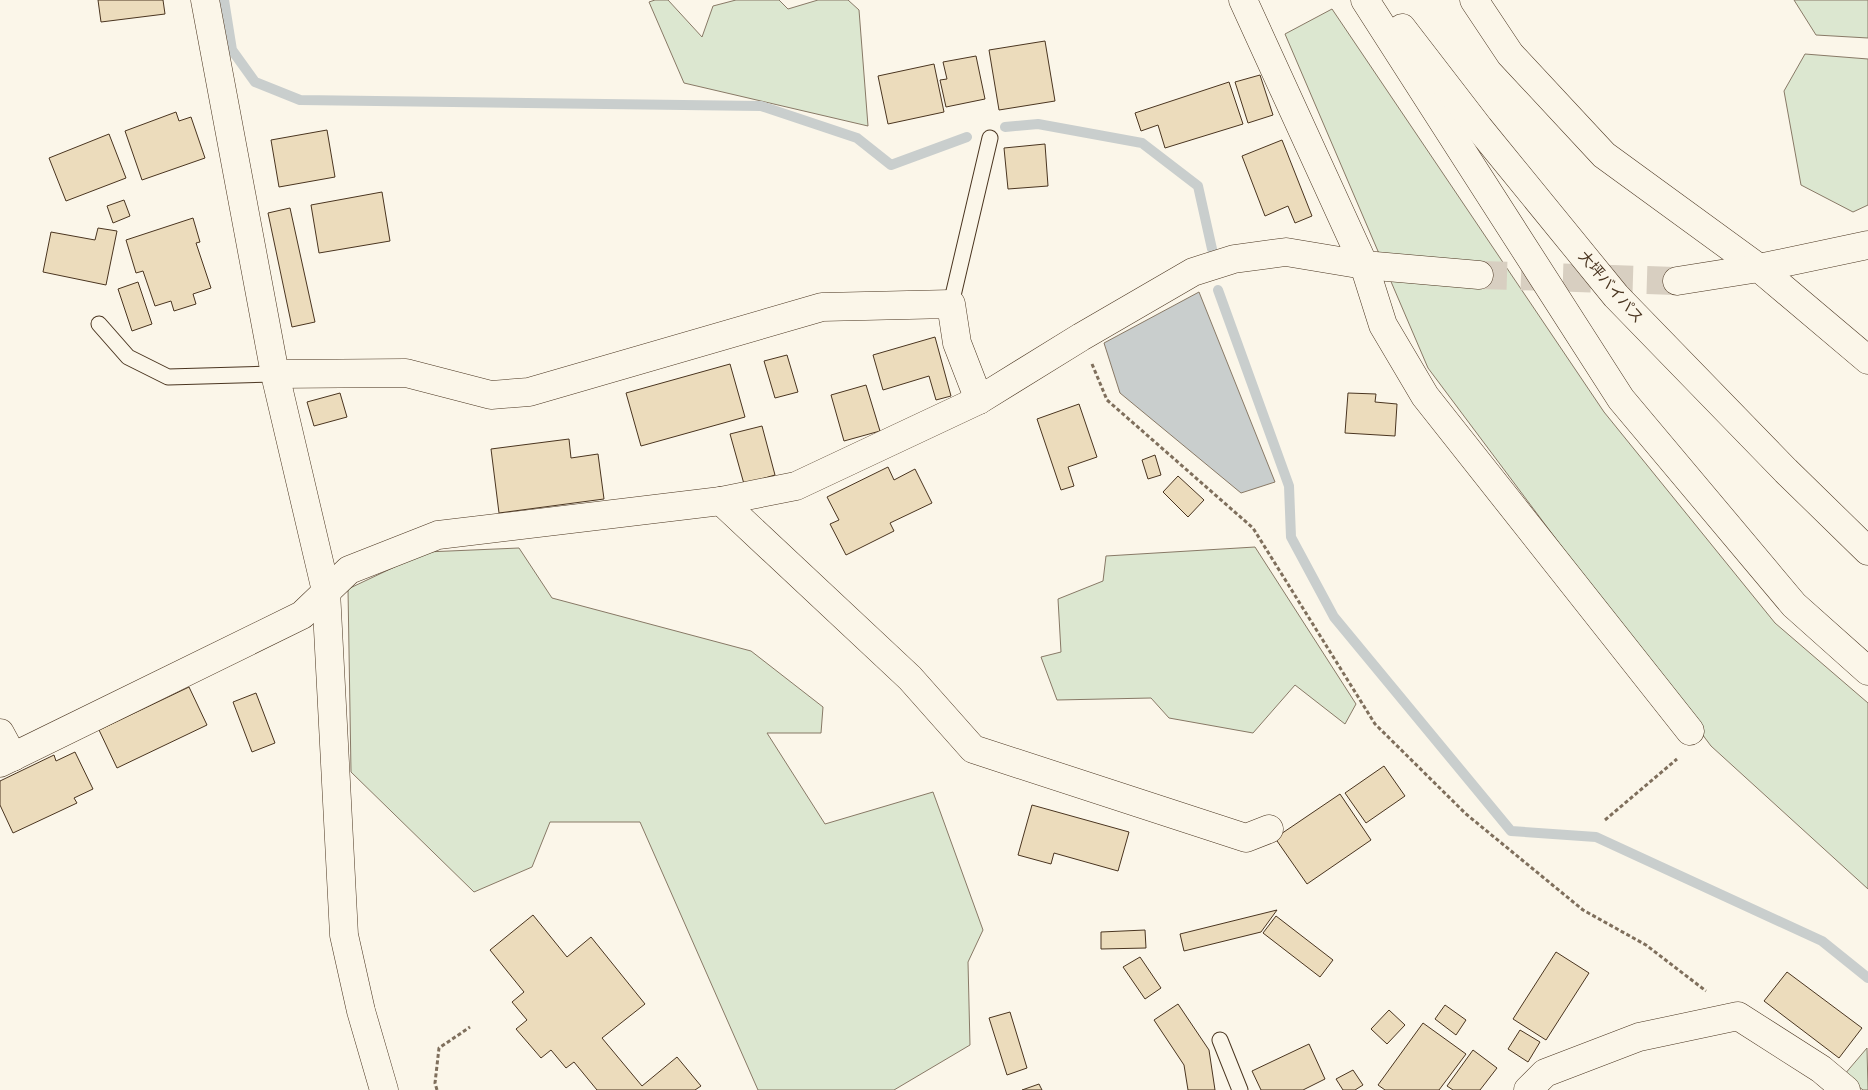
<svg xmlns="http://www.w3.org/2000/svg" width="1868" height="1090" font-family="'PT Sans Narrow','Noto Sans JP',sans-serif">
<rect width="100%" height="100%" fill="#fbf6e9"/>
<g fill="#dce7d0" stroke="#887966">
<path d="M 655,0 L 668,0 L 702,37 L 713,6 L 736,0 L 779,0 L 788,9 L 818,0 L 848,0 L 859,10 L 868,126 L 684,83 L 649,2 Z"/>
<path d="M 1794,0 L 1868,0 L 1868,38 L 1816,35 Z"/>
<path d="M 1332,9 L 1604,412 L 1775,623 L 1868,703 L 1868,889 L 1711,746 L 1428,368 L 1285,34 Z"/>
<path d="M 1805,54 L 1868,59 L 1868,205 L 1853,212 L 1801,185 L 1784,91 Z"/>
<path d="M 1255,547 L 1356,704 L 1345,724 L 1295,685 L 1253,733 L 1169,718 L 1151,698 L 1057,700 L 1041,657 L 1061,652 L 1058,599 L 1103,581 L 1106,556 Z"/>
<path d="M 519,548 L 552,598 L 751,651 L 823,707 L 821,733 L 767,733 L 825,824 L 933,792 L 983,930 L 968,962 L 970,1045 L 894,1090 L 758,1090 L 640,822 L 550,822 L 532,867 L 474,892 L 351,772 L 348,589 L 426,552 Z"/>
<path d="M 1867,1048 L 1868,1090 L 1863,1090 L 1844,1075 Z"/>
</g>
<path fill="#c9cecd" stroke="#887966" d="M 1199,292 L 1275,482 L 1241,493 L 1120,393 L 1104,343 Z"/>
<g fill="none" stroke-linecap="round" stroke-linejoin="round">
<g stroke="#c9cecd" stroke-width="10">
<path d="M 224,0 L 232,50 L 255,82 L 300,100 L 761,106 L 857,138 L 891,165 L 967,137"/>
<path d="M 1005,127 L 1038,124 L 1142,143 L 1198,186 L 1212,249"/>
<path d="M 1218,290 L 1289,486 L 1291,537 L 1334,617 L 1511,831 L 1596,837 L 1822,941 L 1868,978"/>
</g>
</g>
<g fill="#ecdcbc" stroke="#4a3520">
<path d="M 98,0 L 163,0 L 165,14 L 101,22 Z"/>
<path d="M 1045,41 L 1055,101 L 999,110 L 989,50 Z"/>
<path d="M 976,56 L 985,99 L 946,107 L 940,80 L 947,79 L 943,62 Z"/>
<path d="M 934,64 L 944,112 L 888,124 L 878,76 Z"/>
<path d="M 1260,75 L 1273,115 L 1248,123 L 1235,82 Z"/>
<path d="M 1229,82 L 1243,124 L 1165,148 L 1158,125 L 1141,131 L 1135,113 Z"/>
<path d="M 176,112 L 179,121 L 191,117 L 205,158 L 142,180 L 125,131 Z"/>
<path d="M 327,130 L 335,177 L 279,187 L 271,140 Z"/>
<path d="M 109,134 L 126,178 L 66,201 L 49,158 Z"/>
<path d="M 1282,140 L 1312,216 L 1295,223 L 1288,206 L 1265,216 L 1242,156 Z"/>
<path d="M 1045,144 L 1048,186 L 1008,189 L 1004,148 Z"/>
<path d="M 382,192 L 390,241 L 319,253 L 311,205 Z"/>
<path d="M 124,200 L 130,216 L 113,223 L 107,206 Z"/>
<path d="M 290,208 L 315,322 L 292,327 L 268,213 Z"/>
<path d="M 193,218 L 200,242 L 196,243 L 211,288 L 193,294 L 196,304 L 174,311 L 171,301 L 155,306 L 143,271 L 136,273 L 126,240 Z"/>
<path d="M 98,228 L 117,231 L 106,285 L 43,272 L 51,232 L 95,240 Z"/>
<path d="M 138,282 L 152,324 L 132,331 L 118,289 Z"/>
<path d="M 935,337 L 951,396 L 936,400 L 929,376 L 883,390 L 873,355 Z"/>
<path d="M 787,355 L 798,392 L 775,398 L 764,361 Z"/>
<path d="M 730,364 L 745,417 L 641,446 L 626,393 Z"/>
<path d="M 866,385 L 880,431 L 844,441 L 831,395 Z"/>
<path d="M 340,393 L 347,417 L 314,426 L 307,402 Z"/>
<path d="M 1348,393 L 1376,394 L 1375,402 L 1397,404 L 1395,436 L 1345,433 Z"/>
<path d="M 1079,404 L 1097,457 L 1068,467 L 1074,486 L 1061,490 L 1037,419 Z"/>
<path d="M 762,426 L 775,475 L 744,484 L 730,434 Z"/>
<path d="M 569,439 L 571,458 L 598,454 L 604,499 L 499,513 L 491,449 Z"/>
<path d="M 1155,455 L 1161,475 L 1148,479 L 1142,460 Z"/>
<path d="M 888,467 L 894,480 L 915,469 L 932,503 L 890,523 L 894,531 L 846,555 L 830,524 L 839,520 L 827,497 Z"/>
<path d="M 1178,476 L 1204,500 L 1188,517 L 1163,492 Z"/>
<path d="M 189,687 L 207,725 L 117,768 L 99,730 Z"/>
<path d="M 256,693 L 275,743 L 252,752 L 233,702 Z"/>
<path d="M 75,752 L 93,789 L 74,798 L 77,803 L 13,833 L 0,805 L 0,781 L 54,755 L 56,761 Z"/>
<path d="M 1384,766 L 1405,796 L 1366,823 L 1345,793 Z"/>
<path d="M 1340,794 L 1371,840 L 1307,884 L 1275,838 Z"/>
<path d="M 1032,805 L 1129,832 L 1118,871 L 1054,853 L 1051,864 L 1018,855 Z"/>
<path d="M 1277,910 L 1261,932 L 1184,951 L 1180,934 Z"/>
<path d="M 533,915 L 567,957 L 591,937 L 645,1004 L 602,1038 L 642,1086 L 677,1057 L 701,1086 L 695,1090 L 597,1090 L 574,1062 L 566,1068 L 551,1050 L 541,1058 L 516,1029 L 527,1020 L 512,1002 L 524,992 L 490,950 Z"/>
<path d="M 1276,916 L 1333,960 L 1320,977 L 1263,933 Z"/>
<path d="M 1145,930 L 1146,948 L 1101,949 L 1101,932 Z"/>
<path d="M 1556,952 L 1589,973 L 1546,1040 L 1513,1019 Z"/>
<path d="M 1140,957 L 1161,988 L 1145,999 L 1123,967 Z"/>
<path d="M 1787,972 L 1862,1028 L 1839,1058 L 1764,1001 Z"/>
<path d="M 1178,1004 L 1209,1050 L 1215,1090 L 1188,1090 L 1184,1065 L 1154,1020 Z"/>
<path d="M 1445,1005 L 1466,1020 L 1456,1035 L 1435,1019 Z"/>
<path d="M 1389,1010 L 1405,1025 L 1387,1044 L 1371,1029 Z"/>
<path d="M 1010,1012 L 1027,1068 L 1007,1075 L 989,1018 Z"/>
<path d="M 1423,1023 L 1466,1054 L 1439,1090 L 1385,1090 L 1378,1085 Z"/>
<path d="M 1520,1030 L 1540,1042 L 1528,1062 L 1508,1049 Z"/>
<path d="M 1309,1044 L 1325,1079 L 1303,1090 L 1261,1090 L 1252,1071 Z"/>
<path d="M 1473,1050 L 1497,1068 L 1480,1090 L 1453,1090 L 1447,1086 Z"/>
<path d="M 1353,1070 L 1363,1085 L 1355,1090 L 1343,1090 L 1336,1079 Z"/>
<path d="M 1039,1084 L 1042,1090 L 1022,1090 Z"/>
</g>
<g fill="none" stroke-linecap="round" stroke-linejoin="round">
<path stroke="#d8cfc1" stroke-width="28" stroke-dasharray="28 14" stroke-linecap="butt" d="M 1479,275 L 1677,281"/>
<g stroke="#4a3520" stroke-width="17">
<g id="lane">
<path d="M 951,304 L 990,138"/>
<path d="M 99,324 L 128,357 L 168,377 L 275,374"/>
<path d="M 1220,1040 L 1240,1090"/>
</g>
</g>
<g stroke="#4a3520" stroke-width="29">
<g id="street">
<path d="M 205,0 L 275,374 L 326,591 L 344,935 L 361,1011 L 384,1090"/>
<path d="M 1243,0 L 1364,265 L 1383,325 L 1425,396 L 1690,731"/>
<path d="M 1474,0 L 1510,54 L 1604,155 L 1759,268 L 1868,360"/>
<path d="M 1677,281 L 1759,268 L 1868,245"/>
<path d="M 275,374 L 406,373 L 491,395 L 529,392 L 822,307 L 951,304 L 957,343 L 979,400"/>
<path d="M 721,501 L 910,678 L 973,749 L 1246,838 L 1269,829"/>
<path d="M 0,733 L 13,757"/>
<path d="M 0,763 L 302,615 L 349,570 L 438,535 L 721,501 L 796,486 L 979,400 L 1081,337 L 1193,272 L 1234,259 L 1286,252 L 1364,265 L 1479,275"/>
<path d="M 1528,1090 L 1545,1073 L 1639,1037 L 1738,1016 L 1821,1069 L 1846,1090"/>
</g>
</g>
<g stroke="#4a3520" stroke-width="29">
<g id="highway">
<path d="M 1365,0 L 1621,399 L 1794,605 L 1868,671"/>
<path d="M 1402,28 L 1479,128 L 1616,296 L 1786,471 L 1868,551"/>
</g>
</g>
<g stroke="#7f6f5c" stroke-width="3" stroke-dasharray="4 2.5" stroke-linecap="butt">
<path d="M 1092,364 L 1107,400 L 1253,528 L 1375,724 L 1466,814 L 1583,910 L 1646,945 L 1706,991"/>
<path d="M 1605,820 L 1677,759"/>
<path d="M 437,1090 L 435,1083 L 439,1048 L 470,1027"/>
</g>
<use href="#lane" stroke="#fbf6e9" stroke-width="15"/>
<use href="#street" stroke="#fbf6e9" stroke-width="28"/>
<use href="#highway" stroke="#fbf6e9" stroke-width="28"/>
</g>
<g text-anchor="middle" stroke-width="4" stroke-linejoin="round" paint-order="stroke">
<g font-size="15" fill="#4a3520" stroke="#fbf6e9">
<text transform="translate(1611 287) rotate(49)" y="5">大坪バイパス</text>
</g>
</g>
</svg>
